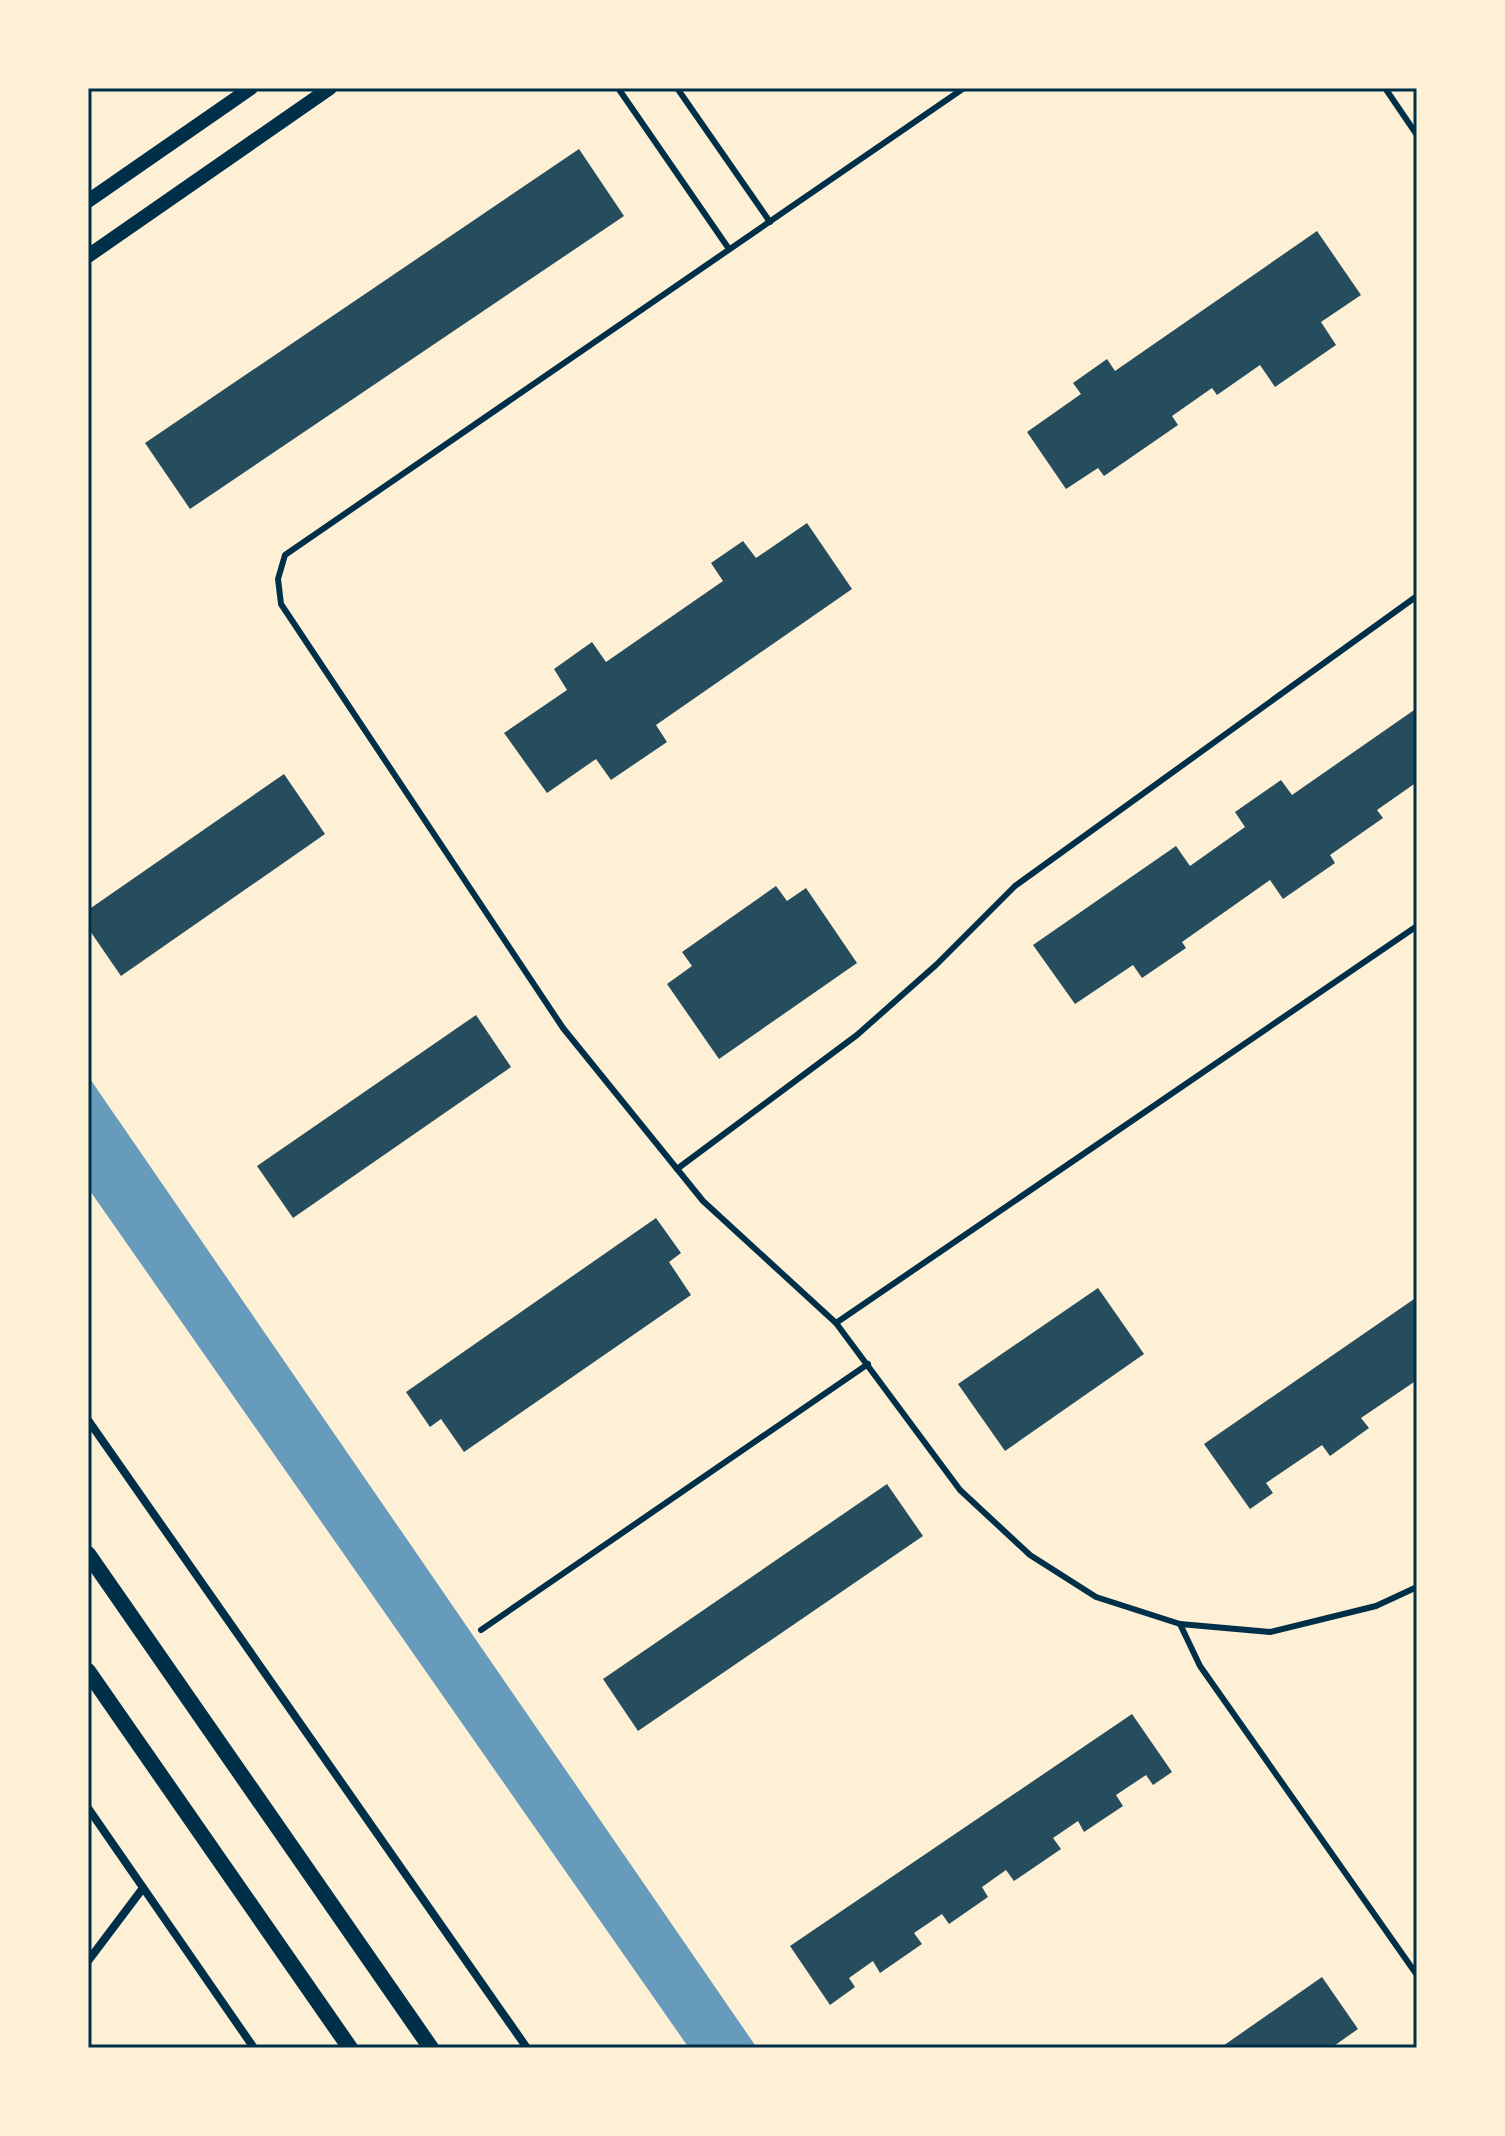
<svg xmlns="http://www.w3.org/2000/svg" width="1505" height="2136" font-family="Overpass,sans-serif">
<rect width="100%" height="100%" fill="#fdf0d5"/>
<path fill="#669bbc" d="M 88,1076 L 757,2048 L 689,2048 L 88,1188 Z"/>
<g fill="#264d5e">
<path d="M 579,149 L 624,216 L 190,509 L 145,443 Z"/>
<path d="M 1317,231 L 1361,295 L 1321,322 L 1336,345 L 1275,387 L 1260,365 L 1217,395 L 1212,388 L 1172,416 L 1178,425 L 1104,476 L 1098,468 L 1066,489 L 1027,432 L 1081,394 L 1073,383 L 1107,359 L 1115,371 Z"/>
<path d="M 807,523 L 852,589 L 656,725 L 667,742 L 611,780 L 596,759 L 547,793 L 504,733 L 567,690 L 554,669 L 592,642 L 606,662 L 723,581 L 711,563 L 743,541 L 756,558 Z"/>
<path d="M 1417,708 L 1417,782 L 1377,810 L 1383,818 L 1330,855 L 1335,863 L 1283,899 L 1270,880 L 1182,942 L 1186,948 L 1142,978 L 1133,965 L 1075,1004 L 1033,945 L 1176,846 L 1190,866 L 1245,827 L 1235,812 L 1281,780 L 1292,795 Z"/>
<path d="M 284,774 L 325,834 L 121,976 L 88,928 L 88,910 Z"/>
<path d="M 776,886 L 787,901 L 806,888 L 857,963 L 719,1059 L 667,984 L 692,966 L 682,952 Z"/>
<path d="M 476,1015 L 511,1067 L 293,1218 L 257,1166 Z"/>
<path d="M 656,1218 L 681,1253 L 669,1262 L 691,1295 L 464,1452 L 441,1419 L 430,1427 L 406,1392 Z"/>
<path d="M 1098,1288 L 1144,1354 L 1005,1451 L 958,1384 Z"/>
<path d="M 1417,1297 L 1417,1380 L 1361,1418 L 1369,1428 L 1330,1456 L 1322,1445 L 1266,1483 L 1273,1493 L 1250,1509 L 1204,1444 Z"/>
<path d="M 887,1484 L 923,1536 L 638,1731 L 603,1679 Z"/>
<path d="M 1132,1714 L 1172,1772 L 1153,1785 L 1146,1775 L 1116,1795 L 1123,1806 L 1084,1832 L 1078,1821 L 1053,1838 L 1061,1849 L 1014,1881 L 1006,1870 L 982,1887 L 988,1897 L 949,1924 L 942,1914 L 914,1933 L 922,1944 L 880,1973 L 873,1961 L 849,1978 L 855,1987 L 830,2005 L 790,1946 Z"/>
<path d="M 1322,1977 L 1358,2029 L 1331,2048 L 1220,2048 Z"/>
</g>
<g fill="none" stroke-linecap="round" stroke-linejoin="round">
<g stroke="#003049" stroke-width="6">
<path d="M 618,88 L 729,249"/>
<path d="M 677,88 L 770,222"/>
<path d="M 964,88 L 285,555 L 278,579 L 281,604 L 563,1028 L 703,1201 L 836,1323 L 1417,926"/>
<path d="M 1385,88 L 1417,135"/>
<path d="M 677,1169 L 857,1035 L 936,965 L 1015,886 L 1417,596"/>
<path d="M 836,1323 L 960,1490 L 1030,1555 L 1096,1597 L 1180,1624 L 1270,1632 L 1376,1606 L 1417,1587"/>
<path d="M 1180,1624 L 1200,1666 L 1417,1975"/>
<path d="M 481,1630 L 868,1364"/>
</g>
<g stroke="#003049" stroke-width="8">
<path d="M 88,1420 L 527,2048"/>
<path d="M 88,1808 L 254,2048"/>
<path d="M 88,1961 L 143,1888"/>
</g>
<g stroke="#003049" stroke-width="14">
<path d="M 88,201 L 251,88"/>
<path d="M 88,256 L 330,88"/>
</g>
<g stroke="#003049" stroke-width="16">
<path d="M 88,1554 L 431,2048"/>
<path d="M 88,1671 L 350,2048"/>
</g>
</g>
<rect width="1505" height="2136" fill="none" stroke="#fdf0d5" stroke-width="180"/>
<rect x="90" y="90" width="1325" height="1956" fill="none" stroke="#003049" stroke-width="3"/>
</svg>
